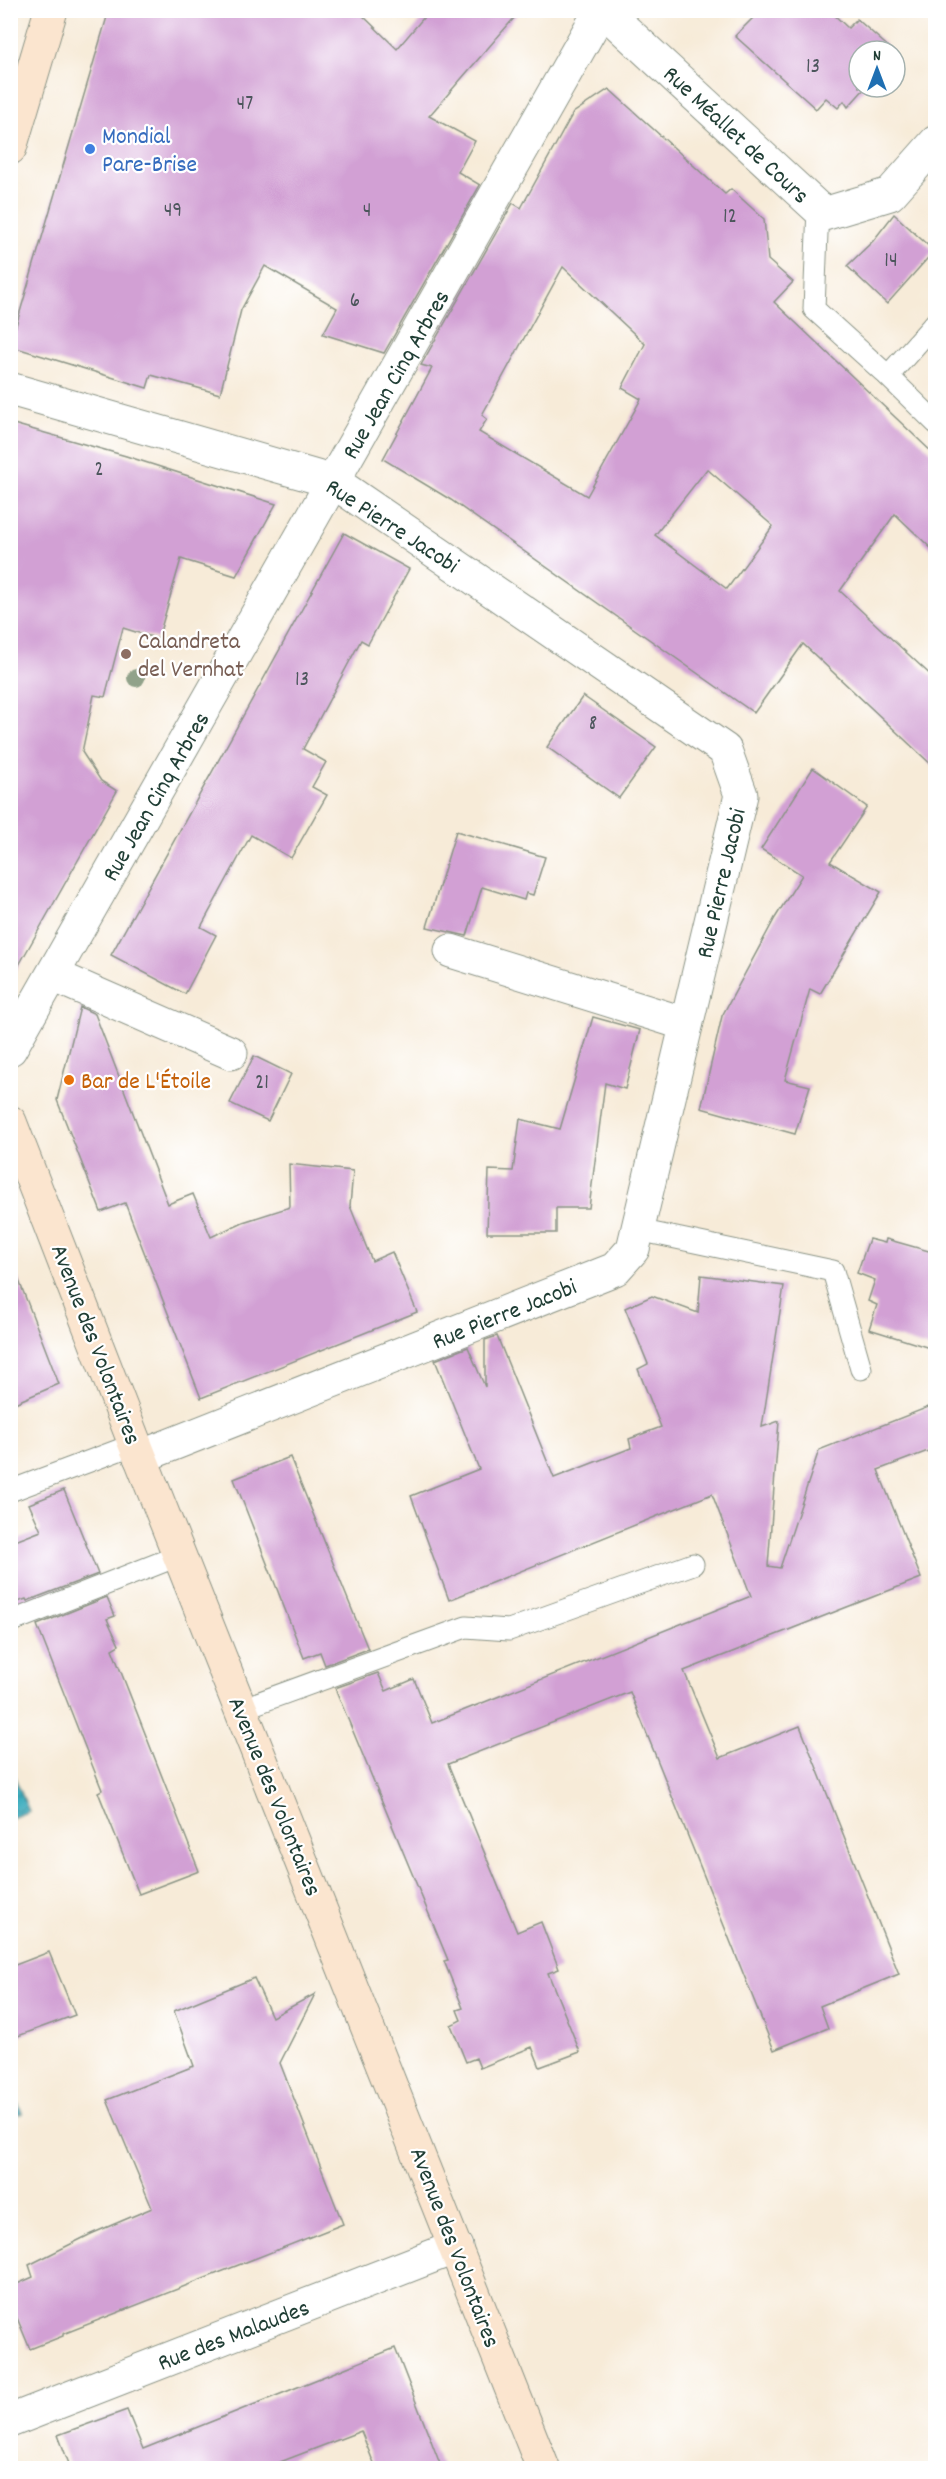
<svg xmlns="http://www.w3.org/2000/svg" width="946" height="2479" font-family="Dekko,sans-serif">
<defs>
<pattern id="water-waves" width="16" height="10" patternUnits="userSpaceOnUse" patternTransform="scale(1.5)"><rect width="16" height="10" fill="#41aebf"/><path d="M0 5q4-4 8 0t8 0" fill="none" stroke="#368f9c"/></pattern>
</defs>
<rect width="100%" height="100%" fill="#fff"/>
<filter id="ink" filterUnits="userSpaceOnUse"><feTurbulence type="fractalNoise" baseFrequency=".0167" numOctaves="2"/><feDisplacementMap in="SourceGraphic" scale="12" xChannelSelector="R" yChannelSelector="G"/><feConvolveMatrix kernelMatrix="1 2 1 2 8 2 1 2 1" color-interpolation-filters="sRGB"/></filter>
<filter id="wash" filterUnits="userSpaceOnUse"><feTurbulence type="fractalNoise" baseFrequency=".008" numOctaves="4" result="noise"/><feDisplacementMap in="SourceGraphic" scale="24" xChannelSelector="R" yChannelSelector="G"/><feGaussianBlur stdDeviation="1.35" result="paint"/><feColorMatrix in="noise" values="0 0 0 0 0 0 0 0 0 0 0 0 0 0 0 0 0 1.4 0 .05"/><feComposite in="paint" operator="in"/></filter>
<g filter="url(#wash)">
<rect width="100%" height="100%" fill="#f7ebd8"/>
<g fill="url(#water-waves)" stroke="#30767a" stroke-width="1.5">
<path d="M 14,1776 L 29,1811 L 11,1818 L 11,1777 Z"/>
<path d="M 10,2085 L 22,2113 L 11,2117 L 10,2117 Z"/>
</g>
<g id="blocks">
<g fill="#d2a0d4" fill-rule="evenodd">
<path d="M 109,10 L 357,10 L 397,49 L 430,10 L 521,10 L 429,116 L 475,141 L 458,172 L 480,185 L 384,353 L 323,334 L 337,308 L 265,266 L 241,310 L 220,394 L 151,375 L 147,388 L 10,346 Z"/>
<path d="M 761,10 L 829,10 L 848,28 L 857,19 L 893,51 L 859,51 L 859,87 L 866,87 L 848,107 L 844,101 L 838,108 L 826,98 L 816,109 L 735,36 Z"/>
<path d="M 609,89 L 725,194 L 731,189 L 764,219 L 768,260 L 793,282 L 774,302 L 936,456 L 936,553 L 895,514 L 840,591 L 936,680 L 936,769 L 803,644 L 754,713 L 451,500 L 383,459 L 432,368 L 421,365 L 513,203 L 521,208 L 573,113 ZM 563,267 L 645,344 L 622,388 L 641,399 L 587,496 L 479,432 L 487,419 L 482,415 ZM 707,469 L 773,526 L 727,589 L 655,535 Z"/>
<path d="M 894,214 L 934,251 L 887,304 L 847,266 L 873,241 Z"/>
<path d="M 10,423 L 126,456 L 276,504 L 236,576 L 181,559 L 158,639 L 123,628 L 105,697 L 94,695 L 82,752 L 101,781 L 117,791 L 10,981 Z"/>
<path d="M 344,533 L 409,569 L 368,644 L 361,640 L 303,749 L 326,762 L 312,787 L 327,795 L 291,858 L 251,835 L 201,927 L 216,935 L 185,994 L 111,955 Z"/>
<path d="M 583,696 L 656,747 L 619,798 L 547,747 Z"/>
<path d="M 813,768 L 867,807 L 830,862 L 881,892 L 820,994 L 810,989 L 785,1080 L 810,1086 L 795,1134 L 701,1108 L 722,1016 L 775,918 L 802,875 L 761,849 Z"/>
<path d="M 456,831 L 545,857 L 533,895 L 526,893 L 524,900 L 482,887 L 467,936 L 427,927 Z"/>
<path d="M 80,1007 L 95,1014 L 168,1204 L 193,1194 L 211,1237 L 243,1222 L 290,1207 L 289,1164 L 353,1171 L 350,1206 L 372,1261 L 392,1252 L 417,1312 L 201,1398 L 125,1203 L 101,1212 L 57,1100 Z"/>
<path d="M 593,1017 L 640,1030 L 625,1089 L 605,1083 L 589,1208 L 556,1208 L 556,1233 L 487,1233 L 489,1170 L 513,1171 L 520,1119 L 560,1129 Z"/>
<path d="M 254,1056 L 291,1074 L 268,1121 L 230,1103 Z"/>
<path d="M 869,1239 L 885,1243 L 886,1239 L 936,1253 L 936,1350 L 869,1329 L 877,1305 L 868,1301 L 875,1280 L 857,1273 Z"/>
<path d="M 10,1265 L 13,1265 L 59,1384 L 10,1405 Z"/>
<path d="M 701,1275 L 784,1286 L 762,1427 L 779,1421 L 768,1566 L 780,1568 L 819,1450 L 936,1404 L 936,1448 L 878,1470 L 921,1578 L 684,1671 L 720,1758 L 800,1726 L 899,1974 L 820,2006 L 828,2028 L 774,2050 L 630,1692 L 448,1764 L 517,1932 L 541,1922 L 559,1969 L 548,1973 L 580,2052 L 540,2067 L 532,2047 L 480,2068 L 476,2058 L 466,2062 L 451,2025 L 461,2020 L 457,2010 L 463,2008 L 444,1961 L 448,1960 L 335,1688 L 378,1673 L 386,1691 L 414,1679 L 432,1723 L 751,1596 L 712,1494 L 449,1600 L 411,1496 L 479,1469 L 435,1360 L 468,1347 L 485,1387 L 485,1340 L 497,1336 L 554,1478 L 631,1448 L 629,1439 L 661,1427 L 638,1369 L 648,1364 L 625,1308 L 652,1296 L 698,1313 Z"/>
<path d="M 290,1457 L 368,1649 L 325,1665 L 320,1652 L 304,1658 L 234,1479 Z"/>
<path d="M 64,1490 L 98,1574 L 27,1601 L 26,1599 L 10,1605 L 10,1543 L 41,1531 L 29,1504 Z"/>
<path d="M 107,1597 L 115,1616 L 107,1619 L 119,1645 L 112,1649 L 199,1871 L 139,1894 L 98,1792 L 102,1790 L 37,1625 Z"/>
<path d="M 49,1952 L 75,2015 L 10,2039 L 10,1967 Z"/>
<path d="M 254,1978 L 272,2017 L 315,1994 L 280,2063 L 343,2224 L 63,2334 L 63,2336 L 30,2349 L 10,2301 L 10,2287 L 33,2277 L 29,2265 L 91,2234 L 152,2208 L 107,2100 L 194,2066 L 174,2011 Z"/>
<path d="M 395,2348 L 442,2469 L 376,2469 L 361,2431 L 262,2469 L 71,2469 L 58,2435 L 127,2410 L 143,2449 Z"/>
</g>
</g>
</g>
<g filter="url(#ink)">
<use href="#blocks" fill-opacity="0" stroke="#8b9486" stroke-width="1.5"/>
<g fill="none" stroke-linecap="round" stroke-linejoin="round">
<g stroke="#8b9486" stroke-width="23">
<g id="lane">
<path d="M 818,208 L 814,309 L 888,376 L 936,423"/>
<path d="M 888,376 L 936,322"/>
<path d="M 638,1230 L 833,1271 L 861,1369"/>
<path d="M 10,1491 L 135,1444"/>
<path d="M 10,1622 L 180,1555"/>
<path d="M 241,1709 L 466,1627 L 509,1630 L 693,1564"/>
</g>
</g>
<g stroke="#8b9486" stroke-width="35">
<g id="street">
<path d="M 603,10 L 824,214 L 890,194 L 936,142"/>
<path d="M 10,389 L 334,482 L 725,750 L 741,795 L 633,1249 L 615,1269 L 140,1457"/>
<path d="M 451,951 L 686,1024"/>
<path d="M 53,975 L 231,1053"/>
<path d="M 10,1049 L 601,10"/>
<path d="M 10,2421 L 456,2247"/>
</g>
</g>
<g stroke="#8b9486" stroke-width="35">
<g id="secondary">
<path d="M 10,148 L 51,10"/>
<path d="M 10,1122 L 135,1444 L 543,2468"/>
</g>
</g>
<use href="#lane" stroke="#fff" stroke-width="21"/>
<use href="#street" stroke="#fff" stroke-width="33"/>
<use href="#secondary" stroke="#fbe5cf" stroke-width="33"/>
</g>
<circle fill="#91a28a" cx="136" cy="678" r="9"/>
</g>
<circle fill="#3f7fe0" stroke="#fff" stroke-width="2" cx="90" cy="149" r="6"/>
<circle fill="#8d6e63" stroke="#fff" stroke-width="2" cx="126" cy="654" r="6"/>
<circle fill="#e8710a" stroke="#fff" stroke-width="2" cx="69" cy="1080" r="6"/>
<g text-anchor="middle" stroke-width="4.5" stroke-linejoin="round" paint-order="stroke">
<g font-size="21" fill="#4c565c">
<text x="813" y="72">13</text>
<text x="245" y="109">47</text>
<text x="173" y="216">49</text>
<text x="367" y="216">4</text>
<text x="730" y="222">12</text>
<text x="891" y="266">14</text>
<text x="355" y="306">6</text>
<text x="99" y="475">2</text>
<text x="302" y="685">13</text>
<text x="593" y="729">8</text>
<text x="262" y="1088">21</text>
</g>
<g font-size="24" fill="#1f3d34" stroke="#fff">
<text transform="translate(737 134) rotate(43)" y="8">Rue Méallet de Cours</text>
<text transform="translate(395 374) rotate(-60)" y="8">Rue Jean Cinq Arbres</text>
<text transform="translate(393 525) rotate(33)" y="8">Rue Pierre Jacobi</text>
<text transform="translate(155 796) rotate(-60)" y="8">Rue Jean Cinq Arbres</text>
<text transform="translate(720 883) rotate(-77)" y="8">Rue Pierre Jacobi</text>
<text transform="translate(504 1313) rotate(-22)" y="8">Rue Pierre Jacobi</text>
<text transform="translate(97 1344) rotate(69)" y="8">Avenue des Volontaires</text>
<text transform="translate(276 1796) rotate(68)" y="8">Avenue des Volontaires</text>
<text transform="translate(456 2247) rotate(69)" y="8">Avenue des Volontaires</text>
<text transform="translate(233 2334) rotate(-21)" y="8">Rue des Malaudes</text>
</g>
<g font-size="24" fill="#366cbe" stroke="#fff" text-anchor="start">
<text x="102" y="143">Mondial<tspan x="102" dy="28">Pare-Brise</tspan></text>
</g>
<g font-size="24" fill="#785e54" stroke="#fff" text-anchor="start">
<text x="138" y="648">Calandreta<tspan x="138" dy="28">del Vernhat</tspan></text>
</g>
<g font-size="24" fill="#c56008" stroke="#fff" text-anchor="start">
<text x="81" y="1088">Bar de L'Étoile</text>
</g>
</g>
<rect width="946" height="2479" fill="none" stroke="#fff" stroke-width="36"/>
<g transform="translate(877 69)"><circle r="28" fill="#ffffff" stroke="#a5b1ae" stroke-width="1.5"/>
<path d="M0-4.5L10 22L0 15L-10 22Z" fill="#1f6fb2"/>
<text y="-9" font-size="16" font-weight="bold" text-anchor="middle" fill="#1f3d34">N</text>
</g>
</svg>
